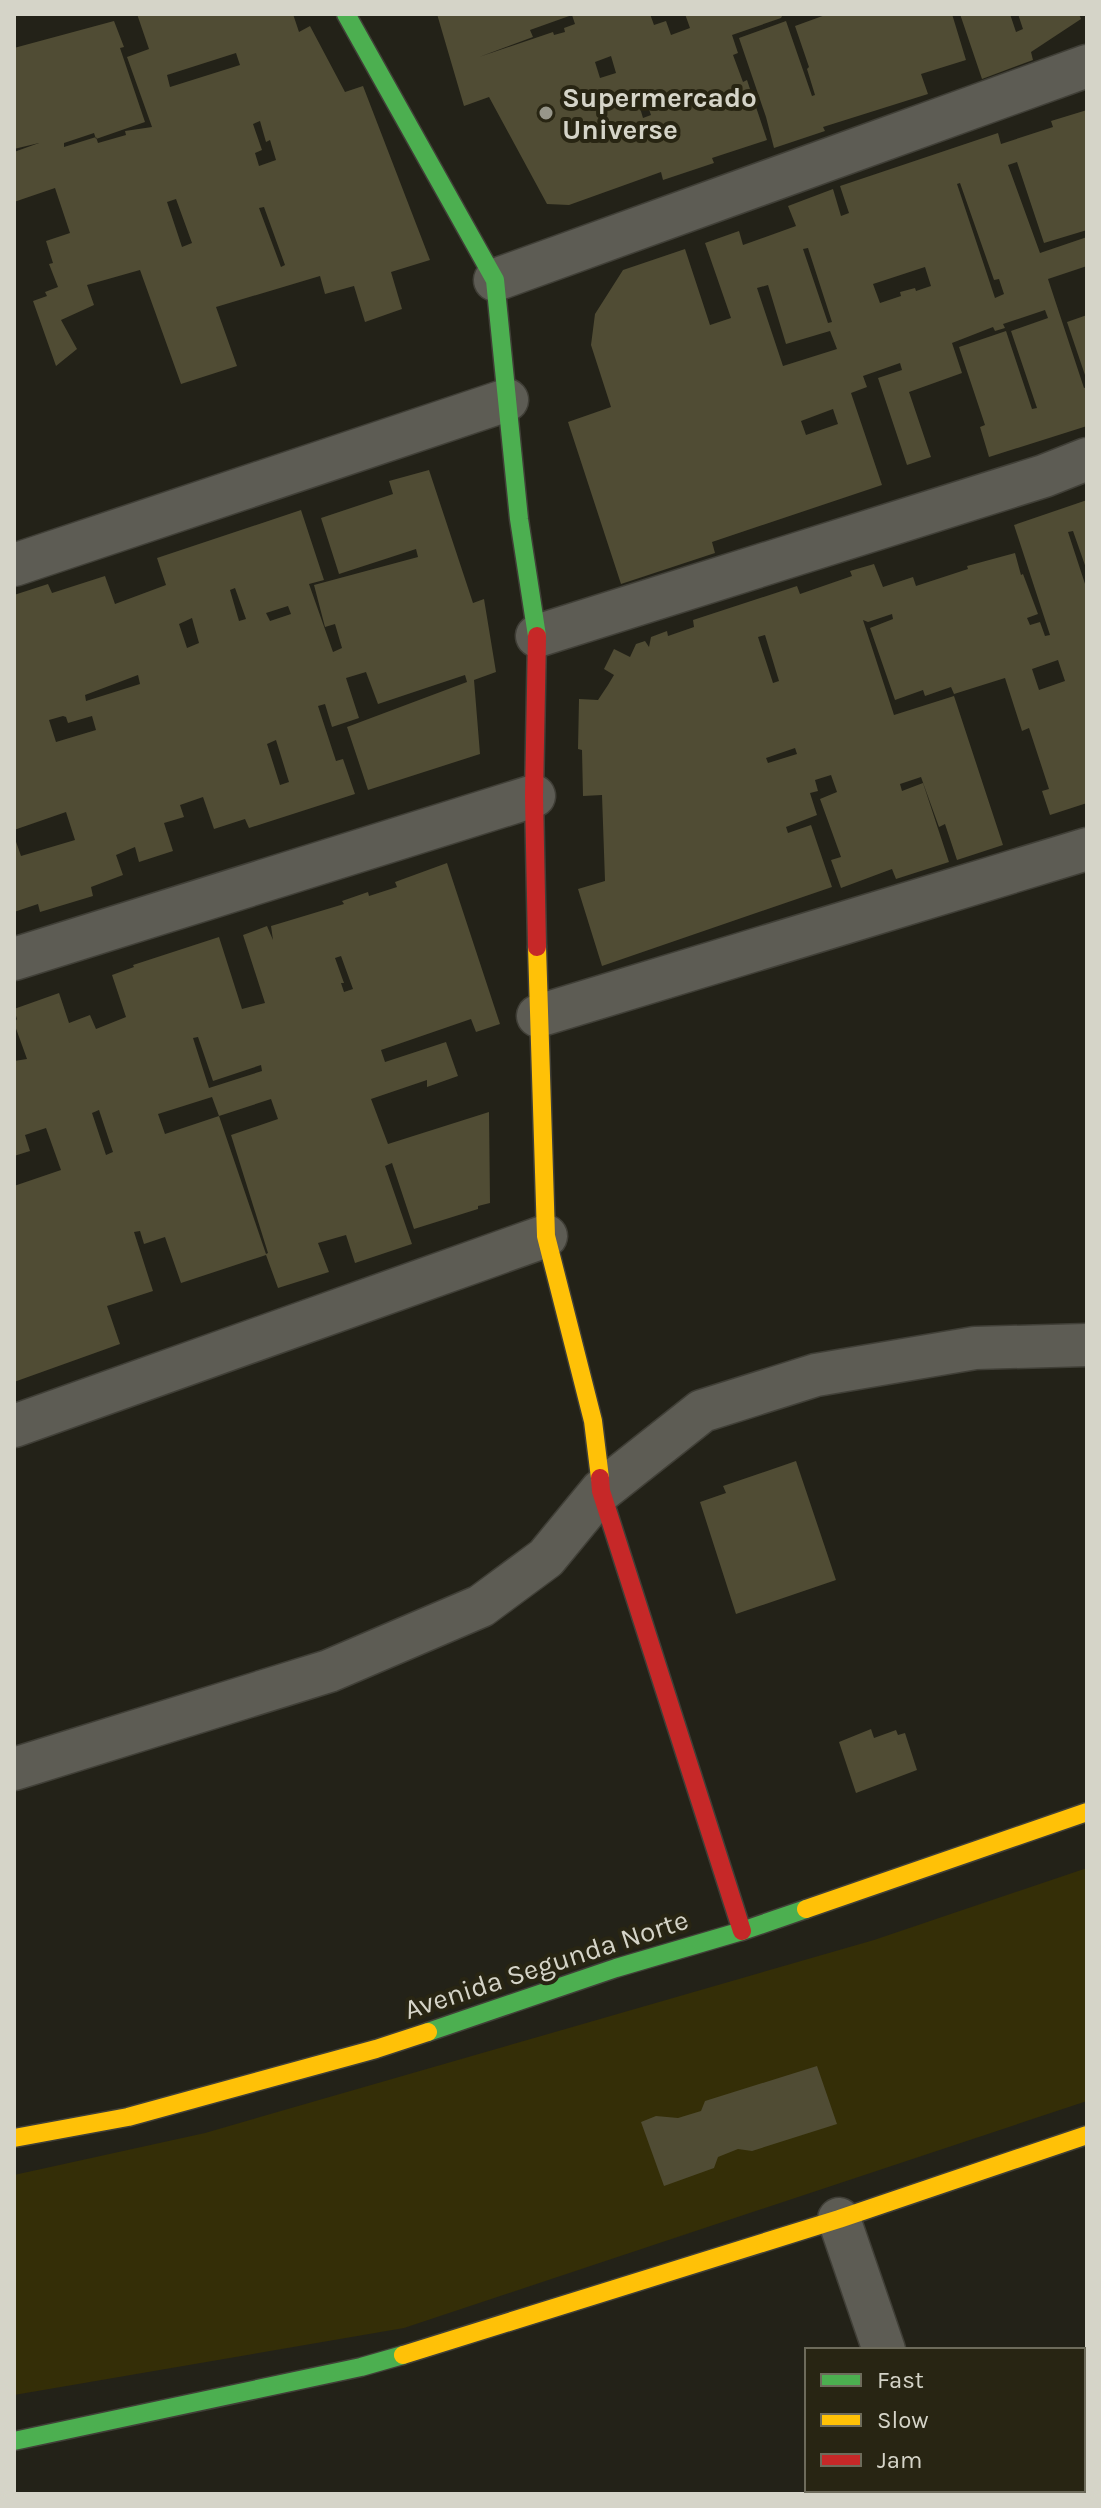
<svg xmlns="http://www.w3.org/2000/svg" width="1101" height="2508" font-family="Karla,sans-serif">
<rect width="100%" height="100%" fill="#232218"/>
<path fill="#342e07" d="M 1087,1868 L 1087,2101 L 404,2328 L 14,2395 L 14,2175 L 205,2133 L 874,1940 Z"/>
<g fill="#504c34" fill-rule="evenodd">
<path d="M 137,14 L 293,14 L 299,32 L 310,26 L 345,92 L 363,86 L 430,260 L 391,272 L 402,309 L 365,322 L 354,286 L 325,294 L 320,276 L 216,307 L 237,366 L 181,384 L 140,270 L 87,285 L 94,305 L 61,320 L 77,349 L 56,366 L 33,301 L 47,296 L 45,292 L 58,287 L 49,264 L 53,263 L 46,241 L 70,233 L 55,188 L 14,202 L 14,152 L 39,143 L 14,149 L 14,48 L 114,21 L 124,47 L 120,48 L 145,122 L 96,139 L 94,133 L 64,143 L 64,147 L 96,137 L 98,143 L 126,135 L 125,131 L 152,127 L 127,57 L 149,49 ZM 236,53 L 240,65 L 170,87 L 167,75 ZM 260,121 L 266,142 L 270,140 L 276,160 L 259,166 L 255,153 L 262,150 L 253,124 ZM 176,199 L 192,243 L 182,247 L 167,202 ZM 264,207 L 285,265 L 281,267 L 259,208 Z"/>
<path d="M 437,14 L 650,14 L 654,25 L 666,21 L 671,35 L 690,28 L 685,14 L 783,14 L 781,18 L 732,35 L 738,53 L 733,55 L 743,82 L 747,80 L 767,140 L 712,158 L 714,163 L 663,180 L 661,172 L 569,205 L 547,204 L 489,97 L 464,106 ZM 572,15 L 575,24 L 564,28 L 565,32 L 554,35 L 553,32 L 479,57 L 533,37 L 530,30 ZM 611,56 L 616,73 L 600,78 L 595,62 ZM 642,89 L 651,115 L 643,118 L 635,91 Z"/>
<path d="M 828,14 L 952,14 L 966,60 L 921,74 L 928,94 L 823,127 L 825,131 L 774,148 L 766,117 L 739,38 L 786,21 L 812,96 L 815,95 L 807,69 L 809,67 L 795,26 Z"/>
<path d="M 960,14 L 1010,14 L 1016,32 L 1023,29 L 1018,14 L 1079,14 L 1081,19 L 1031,52 L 1033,60 L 982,79 Z"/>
<path d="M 1087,110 L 1087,230 L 1044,243 L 1017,162 L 1008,165 L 1040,253 L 1087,237 L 1087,266 L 1048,279 L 1084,388 L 1087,387 L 1087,426 L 989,457 L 980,427 L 985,425 L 959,347 L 1006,331 L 1032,409 L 1037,408 L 1011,331 L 1048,318 L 1045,310 L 1003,324 L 1005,328 L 995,331 L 993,327 L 952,343 L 962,373 L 909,392 L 931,457 L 907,465 L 878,378 L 902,370 L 900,363 L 863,376 L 867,387 L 851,393 L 882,485 L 712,542 L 715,553 L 621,584 L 568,422 L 611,407 L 591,345 L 595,314 L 623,270 L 685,249 L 710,325 L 731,318 L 705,243 L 739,231 L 743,245 L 796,226 L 788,206 L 833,189 L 841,216 L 849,213 L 840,186 L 998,133 L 1001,144 L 1053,127 L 1051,121 ZM 960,183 L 994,280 L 999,279 L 1004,294 L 995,298 L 957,184 ZM 808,248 L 832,322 L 828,323 L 803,249 ZM 925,267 L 931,286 L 916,291 L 915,288 L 900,292 L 901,296 L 880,303 L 873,284 ZM 768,285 L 786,344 L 830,331 L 837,349 L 783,366 L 757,288 ZM 833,409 L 838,424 L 806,435 L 801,421 Z"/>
<path d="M 1087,315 L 1087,378 L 1086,378 L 1067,322 Z"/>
<path d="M 429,470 L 473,603 L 484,599 L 496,672 L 474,680 L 480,754 L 368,790 L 347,727 L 467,682 L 465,675 L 378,704 L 366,672 L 346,678 L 359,718 L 332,727 L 325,704 L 318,706 L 336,761 L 343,759 L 355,794 L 249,828 L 245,819 L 214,829 L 203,797 L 180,805 L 184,817 L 164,823 L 173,851 L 139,862 L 135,847 L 116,855 L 123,875 L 91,887 L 93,896 L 40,912 L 38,904 L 14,912 L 14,836 L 21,856 L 75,840 L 66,812 L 14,830 L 14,595 L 48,584 L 52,593 L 105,576 L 115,604 L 166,585 L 157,558 L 301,510 L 324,580 L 309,584 L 333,652 L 342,648 L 335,624 L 325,627 L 314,585 L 418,557 L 416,549 L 339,574 L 321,518 L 393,494 L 389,481 ZM 235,588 L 246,619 L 239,621 L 230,590 ZM 288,606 L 291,614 L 270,621 L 266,613 ZM 192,618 L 199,643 L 187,648 L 179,624 ZM 138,675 L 140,684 L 86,701 L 85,695 ZM 63,716 L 66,717 L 68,723 L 92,716 L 96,730 L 56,742 L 49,720 ZM 276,740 L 289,782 L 280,785 L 267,744 Z"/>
<path d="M 1087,500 L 1087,571 L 1073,531 L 1068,532 L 1087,590 L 1087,803 L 1050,815 L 1042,791 L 1049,789 L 1029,728 L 1022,731 L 1005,678 L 954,694 L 951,687 L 925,696 L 923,690 L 895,700 L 870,628 L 893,619 L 892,614 L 868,622 L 863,620 L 894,715 L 954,696 L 1003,845 L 957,860 L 945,824 L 939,827 L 921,777 L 900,784 L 902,791 L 923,783 L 949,862 L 896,879 L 892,869 L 841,888 L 831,860 L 841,857 L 820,799 L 837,792 L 831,775 L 815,780 L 818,791 L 810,793 L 817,815 L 786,827 L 788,833 L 811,825 L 832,887 L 602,966 L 578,889 L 605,881 L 602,795 L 583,796 L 582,750 L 578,749 L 579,699 L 598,700 L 608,685 L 614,675 L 604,669 L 614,649 L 630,657 L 636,644 L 645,641 L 649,647 L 651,637 L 667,631 L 668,636 L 694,627 L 693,620 L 797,586 L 800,594 L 852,576 L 850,571 L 874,564 L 883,587 L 913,577 L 916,586 L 968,569 L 967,566 L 1015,553 L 1021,575 L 1023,574 L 1038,614 L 1027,618 L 1030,625 L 1040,622 L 1045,636 L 1050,635 L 1014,525 ZM 765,635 L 779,681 L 773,683 L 758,637 ZM 1058,660 L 1065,681 L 1039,690 L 1032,669 ZM 795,748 L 797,754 L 768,763 L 766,758 Z"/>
<path d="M 447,863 L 500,1024 L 476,1032 L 471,1019 L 381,1050 L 385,1062 L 446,1042 L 458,1076 L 427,1087 L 427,1080 L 371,1099 L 388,1144 L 489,1112 L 490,1203 L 478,1206 L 478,1209 L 414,1229 L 392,1163 L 385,1166 L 412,1244 L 355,1263 L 346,1235 L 318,1243 L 329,1272 L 278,1288 L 266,1255 L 181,1283 L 165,1237 L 144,1244 L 140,1231 L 134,1232 L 153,1291 L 107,1306 L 120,1344 L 14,1382 L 14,1186 L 61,1170 L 46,1128 L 25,1135 L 30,1151 L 14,1156 L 14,1061 L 27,1059 L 14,1023 L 17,1019 L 14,1009 L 59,993 L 69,1023 L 90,1015 L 96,1029 L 126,1017 L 112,975 L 134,967 L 133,965 L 219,937 L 242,1009 L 265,1003 L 243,935 L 267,926 L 273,940 L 271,926 L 344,904 L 342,901 L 368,892 L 369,896 L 397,887 L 395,882 ZM 341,956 L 353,989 L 344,992 L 341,983 L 344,983 L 335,958 ZM 198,1037 L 213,1081 L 261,1065 L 262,1071 L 209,1088 L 193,1038 ZM 212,1097 L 219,1116 L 271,1099 L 278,1119 L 231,1135 L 268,1253 L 266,1254 L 219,1116 L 165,1134 L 158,1114 ZM 99,1110 L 113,1152 L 106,1155 L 92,1113 Z"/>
<path d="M 796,1461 L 836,1580 L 736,1614 L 700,1502 L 726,1493 L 723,1486 Z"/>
<path d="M 871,1729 L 874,1738 L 896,1730 L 898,1735 L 905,1733 L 917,1770 L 856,1793 L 839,1742 Z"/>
<path d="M 817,2066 L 837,2124 L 752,2151 L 738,2149 L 718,2157 L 714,2168 L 664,2186 L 641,2122 L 656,2116 L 678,2118 L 701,2111 L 705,2101 Z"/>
</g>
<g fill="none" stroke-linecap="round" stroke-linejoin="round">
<g stroke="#403f37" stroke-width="45">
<g id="street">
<path d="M 495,280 L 1087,66"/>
<path d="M 14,565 L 507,400"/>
<path d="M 537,636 L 1044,476 L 1087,459"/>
<path d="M 14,959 L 534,796"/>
<path d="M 538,1016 L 1087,849"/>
<path d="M 14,1426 L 546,1236"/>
<path d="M 14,1769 L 329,1671 L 481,1606 L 546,1558 L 601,1491 L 702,1411 L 816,1375 L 975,1348 L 1087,1345"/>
<path d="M 839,2219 L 884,2350"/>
<path d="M 931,2490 L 933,2494"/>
<path d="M 1062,2494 L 1075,2490"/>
</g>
</g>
<g stroke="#403f37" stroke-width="21">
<g id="fast">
<path d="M 346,14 L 495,280 L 519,519 L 537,636"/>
<path d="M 428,2032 L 616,1968 L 742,1931 L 806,1909"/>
<path d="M 14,2441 L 361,2367 L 403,2355"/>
</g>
</g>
<g stroke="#403f37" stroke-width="21">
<g id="slow">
<path d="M 537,947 L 546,1236 L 593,1421 L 600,1478"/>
<path d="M 806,1909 L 1087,1812"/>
<path d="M 14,2138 L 128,2117 L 376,2049 L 428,2032"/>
<path d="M 403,2355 L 839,2219 L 1087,2135"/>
</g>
</g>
<g stroke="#403f37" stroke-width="21">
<g id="jam">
<path d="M 537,947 L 534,796 L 537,636"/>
<path d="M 600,1478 L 601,1491 L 742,1931"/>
</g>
</g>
<use href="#street" stroke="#5d5c54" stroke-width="42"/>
<use href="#fast" stroke="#4caf50" stroke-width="18"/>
<use href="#slow" stroke="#ffc107" stroke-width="18"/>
<use href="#jam" stroke="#c62828" stroke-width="18"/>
</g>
<circle fill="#97968a" stroke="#282513" stroke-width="3" cx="546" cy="113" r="8"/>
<g text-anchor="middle" stroke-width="8" stroke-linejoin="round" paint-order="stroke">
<g font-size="28" font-weight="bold" fill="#d5d4c8" stroke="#282513" text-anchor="start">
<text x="562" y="107">Supermercado<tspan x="562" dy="32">Universe</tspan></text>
</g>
<g font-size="28" fill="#d5d4c8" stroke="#282513">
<text transform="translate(546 1964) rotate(-18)" y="10">Avenida Segunda Norte</text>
</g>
</g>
<rect width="1101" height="2508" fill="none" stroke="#d5d4c8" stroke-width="32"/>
<rect x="805" y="2348" width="280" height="144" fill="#282513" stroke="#6d6b5b" stroke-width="2"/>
<rect x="821" y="2374" width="40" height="12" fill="#4caf50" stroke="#6d6b5b" stroke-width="2"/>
<text x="877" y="2388" font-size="24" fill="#d5d4c8">Fast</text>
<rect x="821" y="2414" width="40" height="12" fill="#ffc107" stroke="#6d6b5b" stroke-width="2"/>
<text x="877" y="2428" font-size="24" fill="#d5d4c8">Slow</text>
<rect x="821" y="2454" width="40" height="12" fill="#c62828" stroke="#6d6b5b" stroke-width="2"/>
<text x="877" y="2468" font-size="24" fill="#d5d4c8">Jam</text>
</svg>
